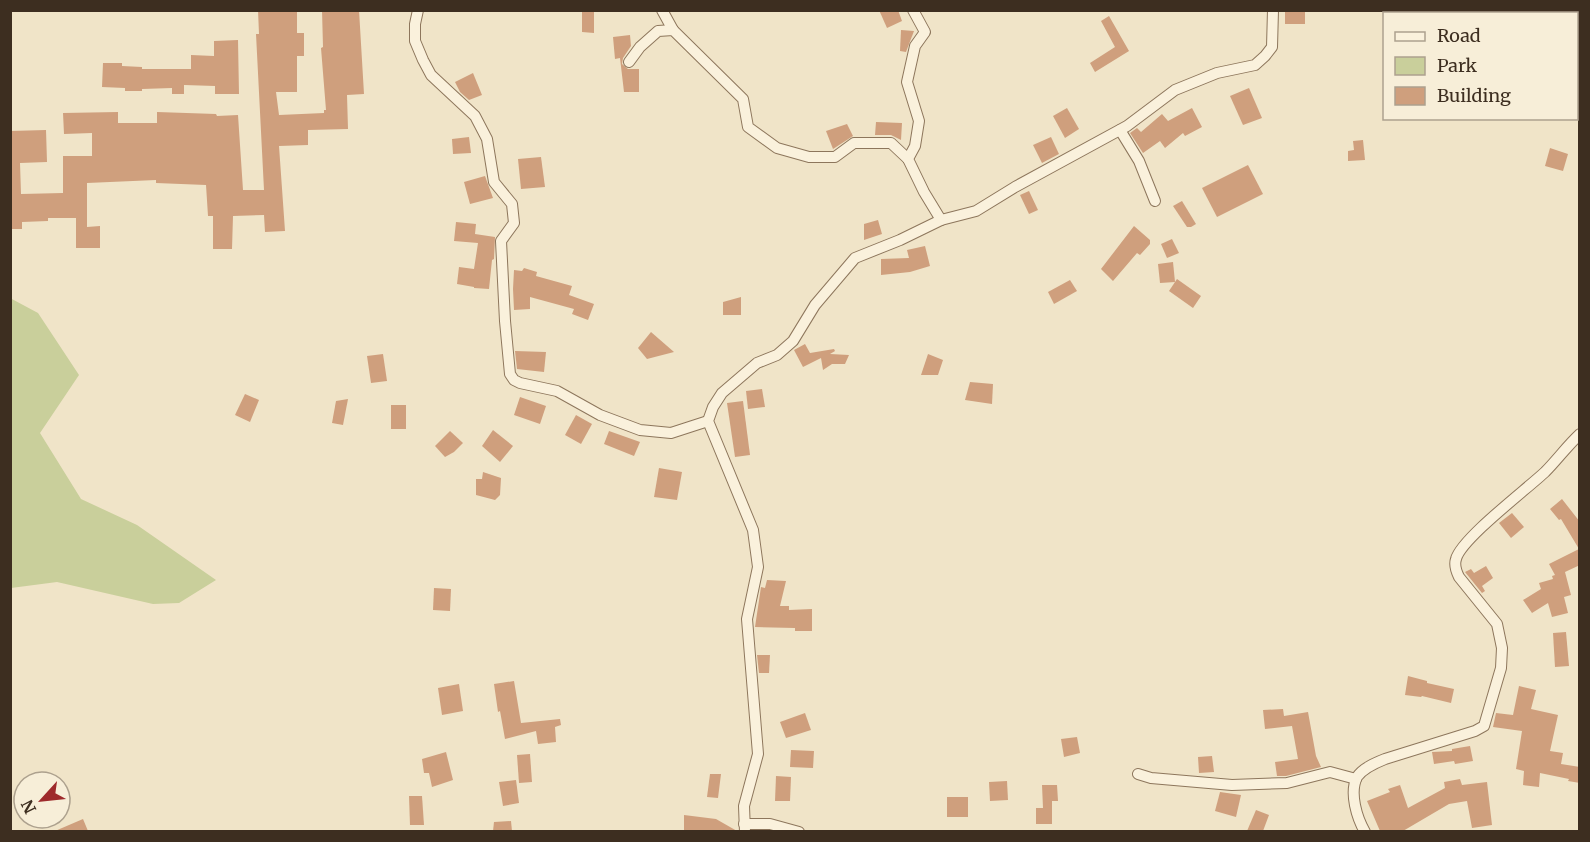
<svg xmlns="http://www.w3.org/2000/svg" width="1590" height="842" font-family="Merriweather,serif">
<rect width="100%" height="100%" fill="#f0e4c8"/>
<path fill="#c9cf9b" d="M 10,298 L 38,313 L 79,375 L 40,433 L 81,499 L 137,525 L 216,580 L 179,603 L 153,604 L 57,582 L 11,588 Z"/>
<g fill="#cf9f7d">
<path d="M 258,10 L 297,10 L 297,33 L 304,33 L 304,56 L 297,56 L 297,92 L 276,92 L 279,115 L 324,113 L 324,110 L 326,110 L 321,48 L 323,47 L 322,10 L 359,10 L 364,94 L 347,95 L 348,129 L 308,130 L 308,145 L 279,146 L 285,231 L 265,232 L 264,215 L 233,216 L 232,249 L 213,249 L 213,216 L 208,216 L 206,185 L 156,183 L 156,180 L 87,183 L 87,227 L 100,226 L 100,248 L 76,248 L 76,218 L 48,218 L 48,221 L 22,222 L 22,229 L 11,229 L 10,131 L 46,130 L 47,162 L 20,163 L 21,194 L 63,193 L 63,156 L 92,156 L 92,133 L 64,134 L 63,113 L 118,112 L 118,123 L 157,123 L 157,112 L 216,114 L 217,116 L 238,115 L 243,190 L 264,190 L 256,34 L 259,34 Z"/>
<path d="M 582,10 L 594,10 L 594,33 L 582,32 Z"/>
<path d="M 879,10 L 898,10 L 902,21 L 887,28 Z"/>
<rect x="1285" y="10" width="20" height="14"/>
<path d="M 1109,16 L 1129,51 L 1095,72 L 1090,63 L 1115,47 L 1101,21 Z"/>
<path d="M 901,30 L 914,31 L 906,52 L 900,51 Z"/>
<path d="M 630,35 L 631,46 L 623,58 L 622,64 L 628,69 L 639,69 L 639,92 L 624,92 L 620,58 L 615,59 L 613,37 Z"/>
<path d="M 238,40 L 239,94 L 215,94 L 215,86 L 184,85 L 184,94 L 172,94 L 172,88 L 142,89 L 142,91 L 125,91 L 125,88 L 102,87 L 103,63 L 122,63 L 122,66 L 142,67 L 142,69 L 191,69 L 191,55 L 214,56 L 214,41 Z"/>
<path d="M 473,73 L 482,95 L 469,100 L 460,92 L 455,82 Z"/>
<path d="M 1249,88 L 1262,118 L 1243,125 L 1230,96 Z"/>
<path d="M 1067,108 L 1079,129 L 1065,138 L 1053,116 Z"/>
<path d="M 1192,108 L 1202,127 L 1185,136 L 1183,133 L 1165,148 L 1160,141 L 1143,153 L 1130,133 L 1137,128 L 1141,132 L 1162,114 L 1168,121 Z"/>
<path d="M 876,122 L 902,123 L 901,140 L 891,135 L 875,135 Z"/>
<path d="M 847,124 L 853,136 L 833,149 L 826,131 Z"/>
<path d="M 469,137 L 471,153 L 453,154 L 452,139 Z"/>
<path d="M 1051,137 L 1059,154 L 1042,163 L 1033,145 Z"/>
<path d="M 1363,140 L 1365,160 L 1348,161 L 1348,151 L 1354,150 L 1353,141 Z"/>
<path d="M 1550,148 L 1568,154 L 1563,171 L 1545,166 Z"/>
<path d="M 541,157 L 545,187 L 521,189 L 518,159 Z"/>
<path d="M 1248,165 L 1263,194 L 1217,217 L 1202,188 Z"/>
<path d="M 485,176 L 493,198 L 470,204 L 464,182 Z"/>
<path d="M 1029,191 L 1038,210 L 1029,214 L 1020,195 Z"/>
<path d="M 1182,201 L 1196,224 L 1191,227 L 1187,227 L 1173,206 Z"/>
<path d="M 878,220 L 882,234 L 864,240 L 864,224 Z"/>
<path d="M 456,222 L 476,224 L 475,234 L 495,237 L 494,259 L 492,260 L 489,289 L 474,288 L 474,287 L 457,284 L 459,267 L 474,269 L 478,243 L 454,241 Z"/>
<path d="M 1134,226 L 1150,240 L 1150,244 L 1140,255 L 1137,253 L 1113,281 L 1101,269 Z"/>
<path d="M 1172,239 L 1179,253 L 1167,258 L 1161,244 Z"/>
<path d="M 925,246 L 930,266 L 910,272 L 881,275 L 881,259 L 909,258 L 907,250 Z"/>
<path d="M 1173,262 L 1175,282 L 1160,283 L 1158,264 Z"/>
<path d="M 524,268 L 537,272 L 536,276 L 572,286 L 569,295 L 594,304 L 588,320 L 572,314 L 574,309 L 530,297 L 530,309 L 514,310 L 513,289 L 514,270 L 522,271 Z"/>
<path d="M 1177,279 L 1201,296 L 1193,308 L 1169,291 Z"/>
<path d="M 1070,280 L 1077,291 L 1054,304 L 1048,292 Z"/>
<path d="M 741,297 L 741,315 L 723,315 L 723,302 Z"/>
<path d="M 651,332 L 674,352 L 647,359 L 638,348 Z"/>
<path d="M 805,344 L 810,353 L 834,349 L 835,351 L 830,354 L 849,355 L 845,364 L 832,364 L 823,370 L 821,358 L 803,367 L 794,350 Z"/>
<path d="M 515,351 L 546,352 L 544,372 L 517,369 Z"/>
<path d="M 383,354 L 387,381 L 371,383 L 367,356 Z"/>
<path d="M 928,354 L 943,360 L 938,375 L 921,375 Z"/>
<path d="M 970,382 L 993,384 L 992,404 L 965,400 Z"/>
<path d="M 762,389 L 765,407 L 748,409 L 746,391 Z"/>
<path d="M 245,394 L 259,400 L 250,422 L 235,415 Z"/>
<path d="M 520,397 L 546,406 L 540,424 L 514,415 Z"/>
<path d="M 348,399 L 343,425 L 332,423 L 336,401 Z"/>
<path d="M 743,401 L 750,455 L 735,457 L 727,403 Z"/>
<rect x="391" y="405" width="15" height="24"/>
<path d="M 576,415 L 592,424 L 581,444 L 565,435 Z"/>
<path d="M 493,430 L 513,446 L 500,462 L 482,446 Z"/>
<path d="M 450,431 L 463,443 L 454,452 L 445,457 L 435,446 Z"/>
<path d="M 609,431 L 640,442 L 634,456 L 604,444 Z"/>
<path d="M 659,468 L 682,472 L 677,500 L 654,497 Z"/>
<path d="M 483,472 L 501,478 L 500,495 L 495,500 L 476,495 L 476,479 L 482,479 Z"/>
<path d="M 1562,499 L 1580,522 L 1580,565 L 1565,572 L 1571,595 L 1564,597 L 1568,613 L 1552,617 L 1548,603 L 1532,613 L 1523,600 L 1541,589 L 1539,583 L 1553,579 L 1552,576 L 1555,575 L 1549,564 L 1579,549 L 1561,519 L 1559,520 L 1550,509 Z"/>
<path d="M 1512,513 L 1524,527 L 1511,538 L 1499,523 Z"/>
<path d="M 1486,566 L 1493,578 L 1482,586 L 1485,591 L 1482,593 L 1465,572 L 1471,569 L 1474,573 Z"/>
<path d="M 767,580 L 786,581 L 780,606 L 789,606 L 789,610 L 812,609 L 812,631 L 795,631 L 795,628 L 755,627 L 761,587 L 765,588 Z"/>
<path d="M 434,588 L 451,589 L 450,611 L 433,610 Z"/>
<path d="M 1566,632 L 1569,666 L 1555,667 L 1553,633 Z"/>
<path d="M 757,655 L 770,655 L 769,673 L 759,673 Z"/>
<path d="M 1408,676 L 1427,681 L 1427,683 L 1454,689 L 1451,703 L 1422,696 L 1421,697 L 1405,695 Z"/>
<path d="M 514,681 L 521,723 L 560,719 L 561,725 L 555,727 L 556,742 L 538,744 L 536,731 L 505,739 L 500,711 L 498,712 L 494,684 Z"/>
<path d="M 459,684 L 463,711 L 442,715 L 438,688 Z"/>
<path d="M 1519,686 L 1536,690 L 1531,709 L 1558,715 L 1550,751 L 1563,753 L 1561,764 L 1580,767 L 1580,783 L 1568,781 L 1569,779 L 1540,773 L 1539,787 L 1523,785 L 1524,771 L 1516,769 L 1522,731 L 1493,727 L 1496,713 L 1513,715 Z"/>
<path d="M 1283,709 L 1284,716 L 1308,712 L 1316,756 L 1321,767 L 1286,776 L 1277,776 L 1275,762 L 1298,759 L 1292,726 L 1265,729 L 1263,710 Z"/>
<path d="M 805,713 L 811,730 L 786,738 L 780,722 Z"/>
<path d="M 1077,737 L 1080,753 L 1064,757 L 1061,739 Z"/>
<path d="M 1470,746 L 1473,761 L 1455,764 L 1454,761 L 1434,764 L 1432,752 L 1452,751 L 1452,749 Z"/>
<path d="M 791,750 L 814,751 L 813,768 L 790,767 Z"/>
<path d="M 446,752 L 453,780 L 432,787 L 429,773 L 424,773 L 422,759 Z"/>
<path d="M 530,754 L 532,782 L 519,783 L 517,755 Z"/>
<path d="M 1212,756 L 1214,772 L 1199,773 L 1198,757 Z"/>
<path d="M 710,774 L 721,774 L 718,798 L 707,797 Z"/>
<path d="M 776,776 L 791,777 L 790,801 L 775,801 Z"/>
<path d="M 1460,779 L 1462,785 L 1487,782 L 1492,825 L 1472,828 L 1467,801 L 1449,804 L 1403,831 L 1380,831 L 1367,801 L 1390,792 L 1388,789 L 1400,785 L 1408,808 L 1445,788 L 1444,782 Z"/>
<path d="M 516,780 L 519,803 L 503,806 L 499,782 Z"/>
<path d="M 1007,781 L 1008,800 L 990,801 L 989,782 Z"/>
<path d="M 1042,785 L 1057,785 L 1058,801 L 1052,801 L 1052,824 L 1036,824 L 1036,808 L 1043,808 Z"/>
<path d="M 1220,792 L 1241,795 L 1236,817 L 1215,811 Z"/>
<path d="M 409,796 L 422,796 L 424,825 L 410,825 Z"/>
<rect x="947" y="797" width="21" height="20"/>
<path d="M 1256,810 L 1269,815 L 1263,831 L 1247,831 Z"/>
<path d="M 684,815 L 716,819 L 737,831 L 684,830 Z"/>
<path d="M 83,819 L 88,831 L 55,831 Z"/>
<path d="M 511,821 L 512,831 L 493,831 L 494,822 Z"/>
</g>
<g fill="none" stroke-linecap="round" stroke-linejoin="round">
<g stroke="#8d765c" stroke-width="12">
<g id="street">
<path d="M 418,10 L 415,24 L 415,41 L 423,60 L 431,75 L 475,116 L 487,139 L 494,182 L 512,204 L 514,223 L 501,241 L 505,321 L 510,374 L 514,380 L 520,383 L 557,391 L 600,415 L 640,430 L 671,433 L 708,421"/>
<path d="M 662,10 L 673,30"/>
<path d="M 913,10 L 925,32 L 915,46 L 907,82 L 919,121 L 915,146 L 908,159 L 924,192 L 941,220"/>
<path d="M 1479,14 L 1479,10"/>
<path d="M 1561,14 L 1562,10"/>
<path d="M 629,62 L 640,47 L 658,31 L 673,30 L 743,99 L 748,127 L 777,148 L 809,157 L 835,157 L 854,143 L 891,143 L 908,159"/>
<path d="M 1120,130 L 1139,161 L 1155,201"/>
<path d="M 1138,774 L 1151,778 L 1232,785 L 1287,783 L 1330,772 L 1356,779"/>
<path d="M 744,824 L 770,824 L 799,832"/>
<path d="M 745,832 L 744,806 L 758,754 L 747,619 L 758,567 L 753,530 L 708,421 L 713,407 L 722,393 L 757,363 L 777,355 L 793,341 L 815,305 L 855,258 L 900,240 L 941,220 L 976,211 L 1015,187 L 1127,126 L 1175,90 L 1217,73 L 1255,65 L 1265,56 L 1272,47 L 1273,10"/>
<path d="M 1365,832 C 1357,818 1349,793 1357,777 C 1363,768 1375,763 1385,759 L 1475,731 L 1484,726 L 1501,668 L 1502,648 L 1497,624 L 1459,577 C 1456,571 1454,565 1456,559 C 1461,539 1527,489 1545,472 C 1557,460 1567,446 1580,434"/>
</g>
</g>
<use href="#street" stroke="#faf1dc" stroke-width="10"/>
</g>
<rect width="1590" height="842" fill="none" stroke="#3d2e20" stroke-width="24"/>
<rect x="1383" y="12" width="195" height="108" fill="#f7eed8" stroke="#ada18e" stroke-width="1.5"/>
<rect x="1395" y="32" width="30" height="9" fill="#faf1dc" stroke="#ada18e" stroke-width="1.5"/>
<text x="1437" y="42" font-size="18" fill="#3d2e20">Road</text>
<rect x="1395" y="57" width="30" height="18" fill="#c9cf9b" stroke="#ada18e" stroke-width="1.5"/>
<text x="1437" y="72" font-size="18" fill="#3d2e20">Park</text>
<rect x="1395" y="87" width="30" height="18" fill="#cf9f7d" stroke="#ada18e" stroke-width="1.5"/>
<text x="1437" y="102" font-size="18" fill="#3d2e20">Building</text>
<g transform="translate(42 800) rotate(243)"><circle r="28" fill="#f7eed8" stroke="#ada18e" stroke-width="1.5"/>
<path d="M0-4.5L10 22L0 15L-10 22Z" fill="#9e2a2b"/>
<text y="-9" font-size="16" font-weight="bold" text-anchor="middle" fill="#3d2e20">N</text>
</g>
</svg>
